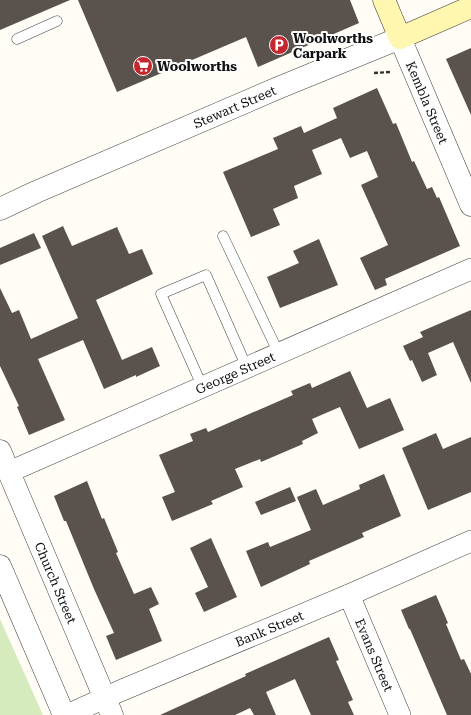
<svg xmlns="http://www.w3.org/2000/svg" width="471" height="715" font-family="'Roboto Serif',serif">
<rect width="100%" height="100%" fill="#fffdf5"/>
<path fill="#d5ebbd" d="M 0,619 L 43,715 L 0,715 Z"/>
<g fill="#5a524d">
<path d="M 0,0 L 70,0 L 0,30 Z"/>
<path d="M 78,0 L 350,0 L 359,23 L 258,67 L 246,37 L 117,92 Z"/>
<path d="M 471,48 L 471,115 L 446,59 Z"/>
<path d="M 377,88 L 393,124 L 396,123 L 412,162 L 414,161 L 427,189 L 432,187 L 437,198 L 439,197 L 460,246 L 385,279 L 387,285 L 375,290 L 360,258 L 388,245 L 361,185 L 378,177 L 367,151 L 350,158 L 341,138 L 312,150 L 322,174 L 294,186 L 298,198 L 273,209 L 280,225 L 251,237 L 223,172 L 278,149 L 273,138 L 301,126 L 304,133 L 337,118 L 333,108 Z"/>
<path d="M 63,226 L 72,246 L 117,227 L 129,254 L 142,249 L 153,274 L 96,300 L 122,360 L 152,347 L 160,366 L 136,377 L 136,375 L 104,389 L 83,340 L 38,359 L 65,420 L 29,435 L 17,407 L 19,406 L 0,366 L 0,288 L 12,313 L 19,310 L 31,339 L 78,318 L 42,236 Z"/>
<path d="M 34,233 L 41,248 L 0,265 L 0,248 Z"/>
<path d="M 319,239 L 338,285 L 280,308 L 267,277 L 299,263 L 293,251 Z"/>
<path d="M 471,310 L 471,383 L 453,342 L 428,353 L 437,375 L 422,382 L 412,360 L 410,361 L 403,346 L 423,337 L 420,332 Z"/>
<path d="M 350,371 L 367,408 L 390,398 L 404,430 L 359,449 L 340,407 L 312,419 L 318,433 L 302,441 L 303,444 L 261,462 L 260,459 L 235,469 L 243,487 L 211,501 L 213,504 L 172,521 L 162,497 L 175,492 L 159,455 L 193,441 L 190,434 L 206,428 L 208,432 L 293,395 L 291,391 L 310,383 L 312,388 Z"/>
<path d="M 436,433 L 443,449 L 471,437 L 471,492 L 428,510 L 402,448 Z"/>
<path d="M 384,474 L 401,516 L 362,533 L 364,537 L 309,561 L 310,564 L 261,587 L 246,551 L 268,542 L 270,547 L 311,530 L 297,497 L 316,489 L 323,505 L 360,489 L 359,485 Z"/>
<path d="M 87,481 L 102,519 L 104,518 L 118,552 L 116,553 L 134,594 L 151,587 L 159,604 L 149,609 L 162,641 L 116,660 L 106,636 L 114,633 L 94,589 L 66,521 L 64,521 L 54,496 Z"/>
<path d="M 290,487 L 296,501 L 261,515 L 255,502 Z"/>
<path d="M 211,538 L 237,597 L 204,612 L 195,593 L 208,587 L 190,548 Z"/>
<path d="M 436,595 L 448,623 L 446,624 L 461,660 L 464,659 L 471,674 L 471,715 L 447,715 L 410,629 L 409,629 L 401,610 Z"/>
<path d="M 329,637 L 339,660 L 336,661 L 353,700 L 348,702 L 354,715 L 311,715 L 295,679 L 266,692 L 276,715 L 254,715 L 250,708 L 235,715 L 160,715 L 246,676 L 245,674 Z"/>
</g>
<g fill="none" stroke-linecap="round" stroke-linejoin="round">
<g stroke="#444" stroke-width="11">
<g id="service">
<path d="M 17,39 L 57,21"/>
<path d="M 223,236 L 279,354"/>
<path d="M 203,388 L 161,294 L 206,275 L 247,368"/>
</g>
</g>
<g stroke="#444" stroke-width="22">
<g id="minor">
<path id="s1" d="M 9,472 L 471,269"/>
<path id="s2" d="M 349,595 L 400,715"/>
<path id="s3" d="M 67,715 L 120,691 L 349,595 L 471,541"/>
</g>
</g>
<g stroke="#444" stroke-width="23">
<g id="tertiary">
<path id="s4" d="M 0,209 L 36,192 L 278,88 L 400,38 L 471,205"/>
<path id="s5" d="M 0,451 L 112,715"/>
<path d="M 0,566 L 64,715"/>
</g>
</g>
<g stroke="#333" stroke-width="23">
<path id="secondary" d="M 384,0 L 400,38 L 471,7"/>
</g>
<path stroke="#333" stroke-width="2.5" stroke-dasharray="4 2" stroke-linecap="butt" d="M 374,73 L 390,72"/>
<use href="#service" stroke="#fff" stroke-width="10"/>
<use href="#minor" stroke="#fff" stroke-width="21"/>
<use href="#tertiary" stroke="#fff" stroke-width="22"/>
<use href="#secondary" stroke="#fff6b0" stroke-width="22"/>
</g>
<defs>
<g id="parking-disc" transform="scale(1)"><circle r="9.5" fill="#c4262e" stroke="#fff"/><path d="M-3.5-5.5H1a3.5 3.5 0 0 1 0 7H-1V5.5H-3.5ZM-1-3.4V-.6H.8a1.4 1.4 0 0 0 0-2.8Z" fill="#fff"/></g>
<g id="supermarket-disc" transform="scale(1)"><circle r="9.5" fill="#c4262e" stroke="#fff"/><path d="M-6-5.5h2.5l.6 2H6L4.5 2H-2.5L-4.4-4H-6ZM-1.5 3.2a1.3 1.3 0 1 0 .1 0ZM3 3.2a1.3 1.3 0 1 0 .1 0Z" fill="#fff"/></g>
</defs>
<g fill-rule="evenodd">
<use href="#parking-disc" x="279" y="45"/>
<use href="#supermarket-disc" x="143" y="66"/>
</g>
<g text-anchor="middle" stroke-width="4" stroke-linejoin="round" paint-order="stroke">
<g font-size="13" font-weight="bold" fill="#111" stroke="#fff" text-anchor="start">
<text x="293" y="43">Woolworths<tspan x="293" dy="15">Carpark</tspan></text>
<text x="157" y="71">Woolworths</text>
</g>
<g font-size="13" fill="#111" stroke="#fff">
<text dy="5" stroke="none"><textPath href="#s4" startOffset="505">Kembla Street</textPath></text>
<text dy="5" stroke="none"><textPath href="#s4" startOffset="256">Stewart Street</textPath></text>
<text dy="5" stroke="none"><textPath href="#s1" startOffset="247">George Street</textPath></text>
<text dy="5" stroke="none"><textPath href="#s5" startOffset="143">Church Street</textPath></text>
<text dy="5" stroke="none"><textPath href="#s3" startOffset="220">Bank Street</textPath></text>
<text dy="5" stroke="none"><textPath href="#s2" startOffset="65">Evans Street</textPath></text>
</g>
</g>
</svg>
